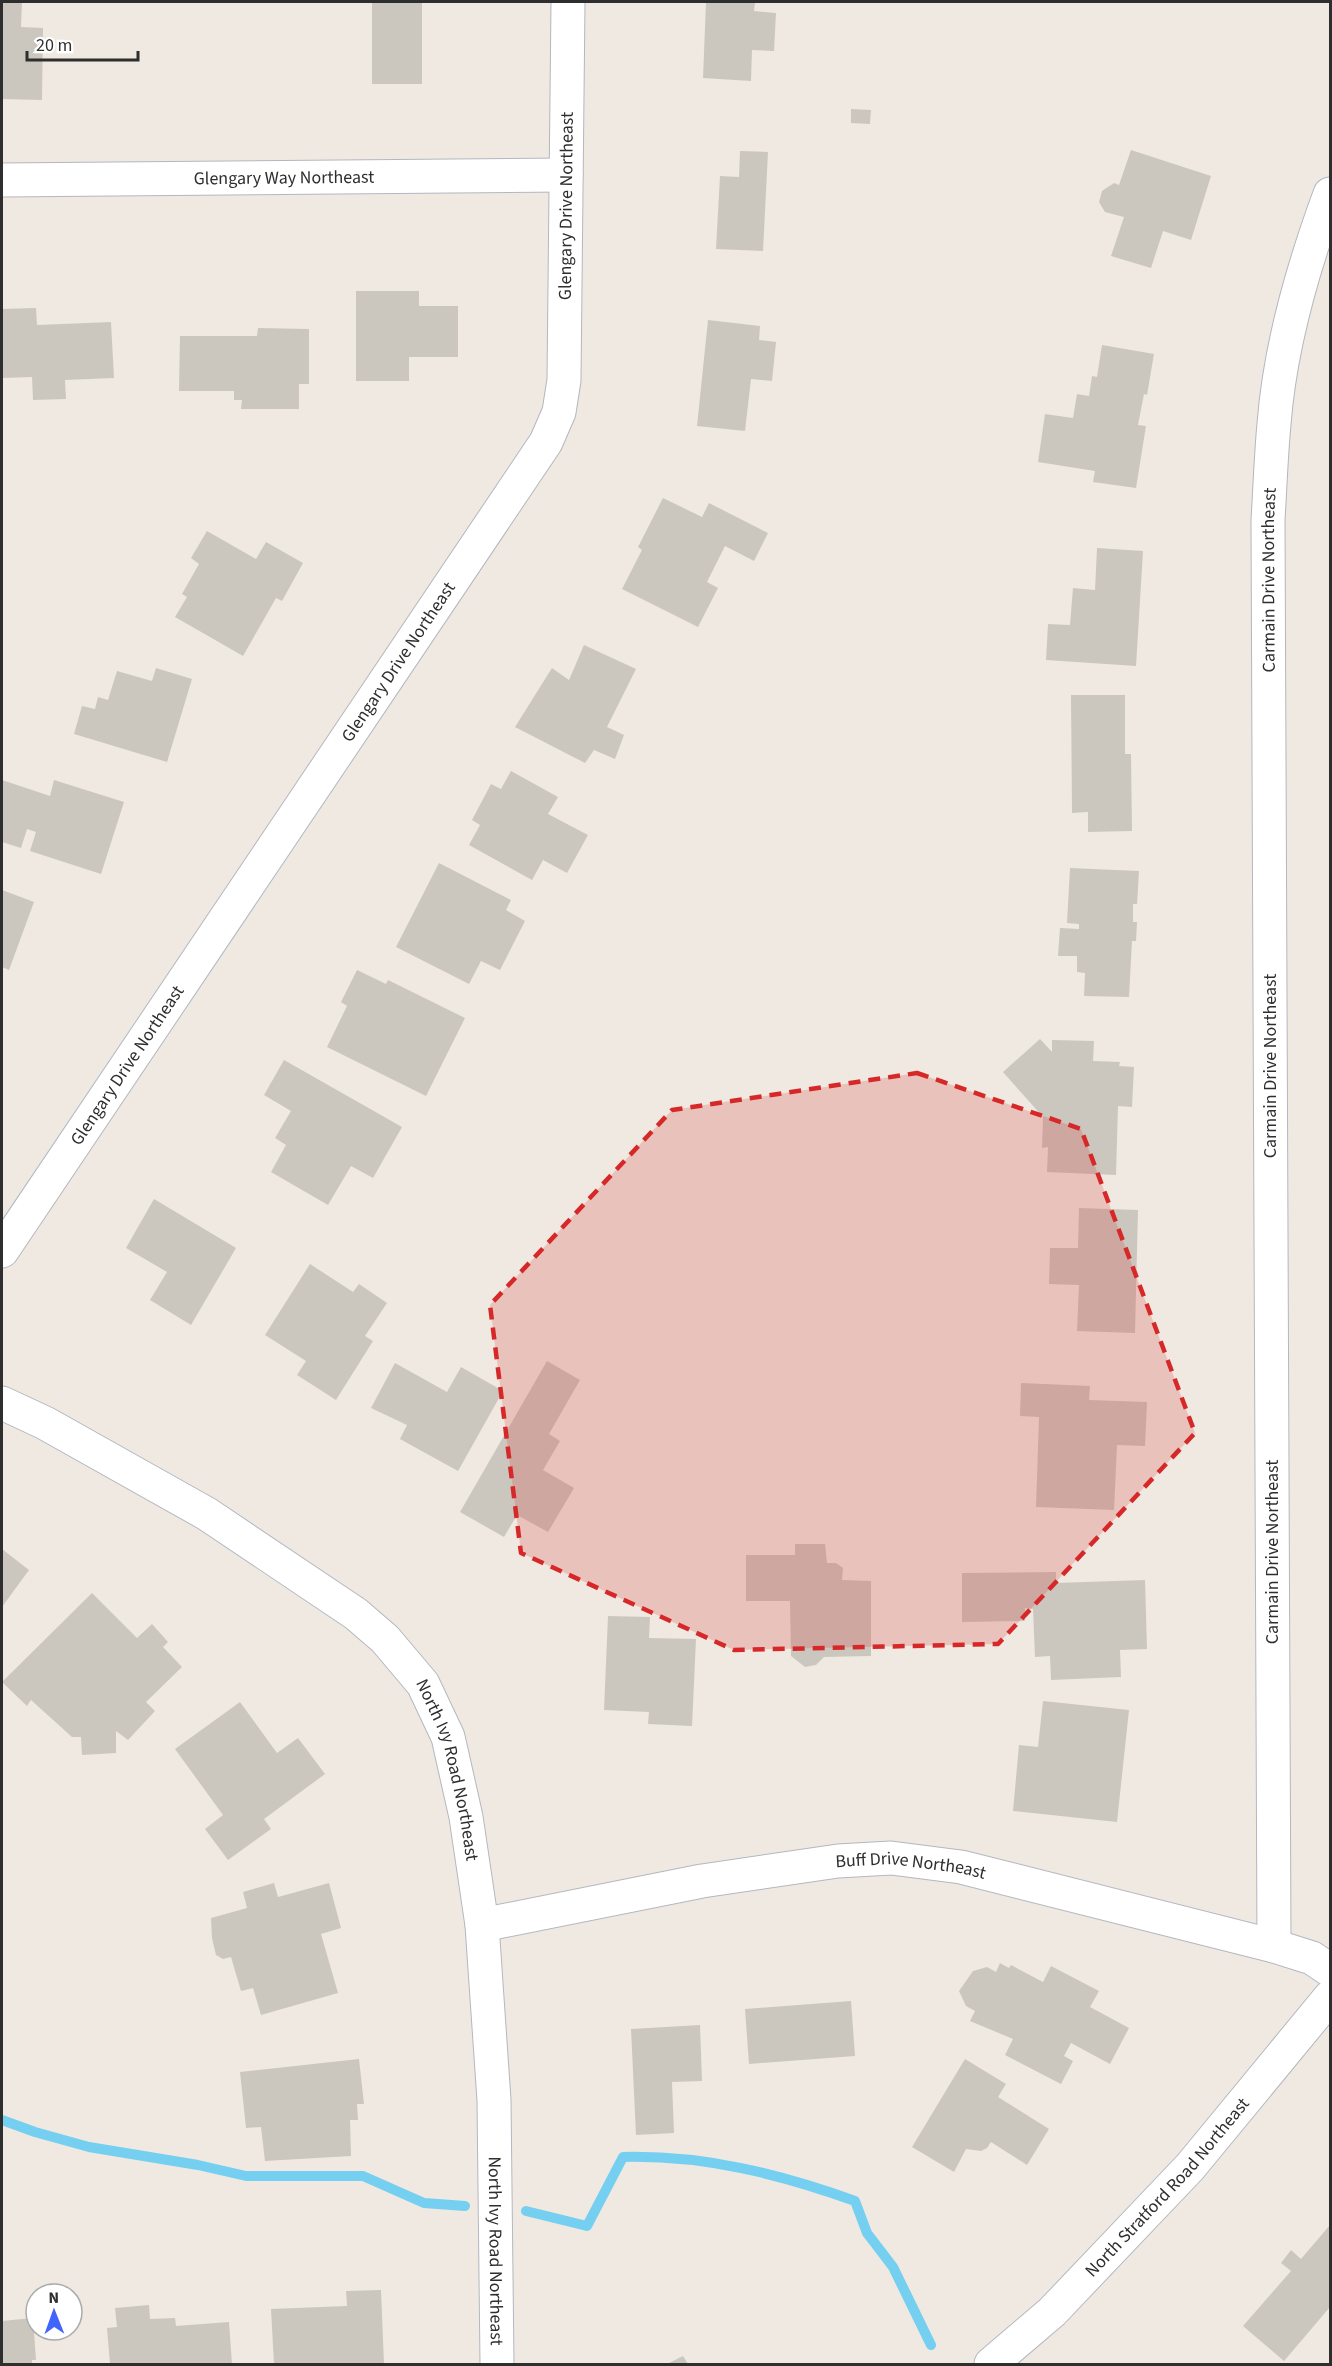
<svg xmlns="http://www.w3.org/2000/svg" width="1332" height="2366" font-family="'Source Sans 3',sans-serif">
<rect width="100%" height="100%" fill="#efe9e1"/>
<g fill="none" stroke-linecap="round" stroke-linejoin="round">
<g stroke="#75cff0" stroke-width="10">
<path d="M 2,2120 L 35,2132 L 89,2147 L 198,2165 L 246,2176 L 363,2176 L 424,2203 L 465,2206"/>
<path d="M 526,2211 L 587,2226 L 623,2157 C 704,2155 780,2174 855,2201 L 867,2233 L 893,2267 L 931,2345"/>
</g>
</g>
<g fill="#cbc7bf">
<path d="M 2,2 L 22,2 L 21,27 L 43,28 L 42,100 L 2,99 Z"/>
<rect x="372" y="2" width="50" height="82"/>
<path d="M 706,2 L 755,2 L 754,11 L 776,13 L 774,51 L 752,50 L 751,81 L 703,78 Z"/>
<path d="M 851,109 L 871,110 L 870,124 L 851,123 Z"/>
<path d="M 1131,150 L 1211,176 L 1191,240 L 1163,231 L 1151,268 L 1111,256 L 1124,217 L 1105,212 L 1099,202 L 1102,191 L 1114,183 L 1119,185 Z"/>
<path d="M 740,151 L 768,152 L 763,251 L 716,249 L 720,176 L 739,177 Z"/>
<path d="M 356,291 L 419,291 L 419,306 L 458,306 L 458,357 L 409,357 L 409,381 L 356,381 Z"/>
<path d="M 36,308 L 37,325 L 111,322 L 114,378 L 65,380 L 66,399 L 33,400 L 32,377 L 2,378 L 2,309 Z"/>
<path d="M 708,320 L 760,326 L 759,340 L 776,342 L 772,381 L 751,379 L 745,431 L 697,426 Z"/>
<path d="M 258,328 L 309,329 L 309,384 L 299,384 L 299,409 L 241,409 L 242,400 L 234,400 L 234,391 L 179,391 L 180,336 L 257,336 Z"/>
<path d="M 1102,345 L 1154,354 L 1147,395 L 1144,394 L 1138,425 L 1146,426 L 1136,488 L 1093,482 L 1095,471 L 1038,462 L 1045,414 L 1073,418 L 1077,394 L 1089,396 L 1092,376 L 1097,377 Z"/>
<path d="M 663,498 L 702,517 L 709,503 L 768,533 L 754,561 L 725,546 L 707,582 L 718,588 L 698,627 L 622,589 L 642,550 L 638,547 Z"/>
<path d="M 207,531 L 256,559 L 266,542 L 303,563 L 282,601 L 276,598 L 243,656 L 175,617 L 187,597 L 182,594 L 199,564 L 191,558 Z"/>
<path d="M 1097,548 L 1143,551 L 1136,666 L 1046,660 L 1048,624 L 1070,625 L 1073,588 L 1095,590 Z"/>
<path d="M 584,645 L 636,669 L 607,727 L 624,735 L 615,759 L 594,750 L 585,763 L 515,727 L 552,668 L 569,680 Z"/>
<path d="M 156,668 L 192,679 L 167,762 L 74,734 L 82,706 L 95,709 L 98,697 L 108,700 L 117,671 L 152,681 Z"/>
<path d="M 1071,695 L 1125,695 L 1125,754 L 1131,754 L 1132,831 L 1088,832 L 1088,812 L 1072,813 Z"/>
<path d="M 511,771 L 558,797 L 548,814 L 588,835 L 567,873 L 543,860 L 532,880 L 469,845 L 480,825 L 472,820 L 491,784 L 501,789 Z"/>
<path d="M 2,780 L 50,796 L 54,780 L 124,802 L 101,874 L 30,851 L 36,832 L 27,829 L 21,848 L 2,842 Z"/>
<path d="M 439,863 L 511,900 L 506,910 L 525,921 L 500,970 L 481,961 L 469,984 L 396,947 Z"/>
<path d="M 1070,868 L 1139,871 L 1137,904 L 1133,904 L 1133,922 L 1137,922 L 1136,941 L 1132,941 L 1129,997 L 1084,996 L 1085,973 L 1077,972 L 1077,956 L 1058,956 L 1060,928 L 1079,929 L 1079,924 L 1067,923 Z"/>
<path d="M 2,890 L 34,902 L 9,970 L 2,967 Z"/>
<path d="M 357,970 L 386,984 L 388,980 L 465,1018 L 426,1096 L 327,1047 L 347,1006 L 341,1002 Z"/>
<path d="M 1040,1039 L 1052,1052 L 1052,1040 L 1094,1041 L 1093,1061 L 1120,1062 L 1119,1066 L 1134,1067 L 1132,1107 L 1118,1106 L 1116,1175 L 1047,1172 L 1048,1147 L 1042,1148 L 1043,1117 L 1003,1072 Z"/>
<path d="M 284,1060 L 402,1127 L 373,1178 L 351,1166 L 328,1205 L 271,1172 L 286,1145 L 275,1138 L 291,1111 L 264,1095 Z"/>
<path d="M 154,1199 L 236,1248 L 191,1325 L 150,1300 L 167,1272 L 126,1248 Z"/>
<path d="M 1079,1208 L 1138,1210 L 1135,1333 L 1077,1331 L 1079,1285 L 1049,1284 L 1050,1248 L 1078,1248 Z"/>
<path d="M 310,1264 L 353,1292 L 359,1284 L 387,1303 L 365,1336 L 373,1341 L 336,1400 L 297,1375 L 306,1361 L 265,1335 Z"/>
<path d="M 547,1361 L 580,1380 L 549,1434 L 560,1441 L 543,1470 L 574,1488 L 548,1532 L 517,1515 L 504,1537 L 460,1512 Z"/>
<path d="M 395,1363 L 447,1392 L 461,1367 L 503,1391 L 458,1471 L 400,1439 L 407,1425 L 371,1408 Z"/>
<path d="M 1021,1383 L 1090,1386 L 1089,1400 L 1147,1402 L 1145,1446 L 1117,1445 L 1114,1510 L 1036,1507 L 1039,1417 L 1020,1416 Z"/>
<path d="M 795,1544 L 825,1544 L 827,1563 L 836,1563 L 843,1568 L 842,1580 L 871,1581 L 871,1656 L 824,1657 L 816,1665 L 805,1667 L 791,1656 L 790,1601 L 746,1601 L 746,1555 L 795,1555 Z"/>
<path d="M 2,1549 L 29,1570 L 2,1607 Z"/>
<path d="M 1056,1572 L 1056,1583 L 1145,1580 L 1147,1649 L 1120,1650 L 1121,1677 L 1051,1680 L 1050,1656 L 1035,1657 L 1033,1609 L 1025,1608 L 1025,1621 L 962,1622 L 962,1573 Z"/>
<path d="M 92,1593 L 137,1638 L 152,1624 L 168,1642 L 163,1647 L 182,1667 L 146,1702 L 155,1711 L 128,1740 L 116,1731 L 116,1753 L 82,1755 L 81,1737 L 72,1737 L 31,1700 L 27,1706 L 2,1682 Z"/>
<path d="M 608,1616 L 650,1617 L 649,1638 L 696,1639 L 692,1726 L 648,1724 L 649,1712 L 604,1710 Z"/>
<path d="M 1043,1701 L 1129,1710 L 1117,1822 L 1013,1811 L 1019,1745 L 1038,1747 Z"/>
<path d="M 240,1702 L 277,1753 L 298,1738 L 325,1774 L 264,1819 L 271,1829 L 228,1860 L 205,1829 L 223,1815 L 175,1749 Z"/>
<path d="M 274,1883 L 278,1897 L 329,1883 L 341,1928 L 321,1934 L 338,1993 L 261,2015 L 253,1988 L 241,1991 L 231,1957 L 223,1959 L 216,1955 L 212,1938 L 211,1918 L 247,1908 L 243,1892 Z"/>
<path d="M 1000,1963 L 1009,1968 L 1011,1965 L 1043,1982 L 1051,1966 L 1099,1991 L 1090,2007 L 1129,2028 L 1110,2064 L 1071,2043 L 1064,2056 L 1073,2061 L 1061,2084 L 1005,2055 L 1013,2039 L 970,2021 L 975,2011 L 966,2006 L 959,1991 L 973,1971 L 987,1967 L 996,1972 Z"/>
<path d="M 851,2001 L 855,2056 L 749,2064 L 745,2009 Z"/>
<path d="M 700,2025 L 702,2081 L 672,2082 L 674,2133 L 636,2135 L 631,2029 Z"/>
<path d="M 359,2059 L 364,2104 L 357,2104 L 358,2120 L 350,2120 L 351,2156 L 265,2161 L 261,2127 L 246,2128 L 240,2072 Z"/>
<path d="M 965,2059 L 1006,2084 L 998,2097 L 1049,2129 L 1027,2165 L 991,2142 L 987,2148 L 981,2151 L 966,2149 L 954,2172 L 912,2147 Z"/>
<path d="M 1330,2225 L 1330,2307 L 1284,2361 L 1243,2326 L 1291,2271 L 1281,2263 L 1291,2250 L 1301,2259 Z"/>
<path d="M 381,2290 L 384,2364 L 274,2364 L 271,2309 L 347,2306 L 346,2291 Z"/>
<path d="M 149,2305 L 150,2319 L 175,2318 L 176,2326 L 229,2322 L 232,2364 L 110,2364 L 107,2328 L 117,2327 L 115,2308 Z"/>
<path d="M 33,2318 L 36,2360 L 32,2360 L 32,2364 L 2,2364 L 2,2321 Z"/>
<path d="M 683,2356 L 688,2364 L 667,2364 Z"/>
</g>
<g fill="none" stroke-linecap="round" stroke-linejoin="round">
<g stroke="#b4b7c1" stroke-width="35">
<g id="minor">
<path id="s1" d="M 2,180 L 566,175"/>
<path id="s2" d="M 2,1251 L 546,442 L 559,412 L 564,380 L 568,2"/>
<path id="s3" d="M 2,1403 L 45,1423 L 207,1514 L 356,1614 L 385,1639 L 423,1684 L 448,1737 L 466,1817 L 482,1925 L 494,2100 L 497,2364"/>
<path id="s4" d="M 482,1925 L 702,1881 L 838,1861 L 891,1858 L 961,1867 L 1274,1946 L 1312,1958 L 1330,1970"/>
<path id="s5" d="M 1274,1946 L 1268,520 C 1270,488 1271,456 1274,424 C 1280,345 1303,267 1330,194"/>
<path id="s6" d="M 991,2364 L 1052,2312 L 1190,2167 L 1330,1997"/>
</g>
</g>
<use href="#minor" stroke="#fff" stroke-width="33"/>
</g>
<path fill="#d62828" fill-opacity="0.2" stroke="#d62828" stroke-width="4.5" stroke-dasharray="12 8" stroke-linejoin="round" d="M 917,1073 L 1081,1129 L 1195,1433 L 998,1644 L 734,1650 L 521,1553 L 490,1305 L 672,1110 Z"/>
<g text-anchor="middle" stroke-width="6" stroke-linejoin="round" paint-order="stroke">
<g font-size="18" fill="#2e2e2e" stroke="#fff">
<text dy="6" stroke="none"><textPath href="#s1" startOffset="282">Glengary Way Northeast</textPath></text>
<text dy="6" stroke="none"><textPath href="#s2" startOffset="1214">Glengary Drive Northeast</textPath></text>
<text dy="6" stroke="none"><textPath href="#s5" startOffset="1366">Carmain Drive Northeast</textPath></text>
<text dy="6" stroke="none"><textPath href="#s2" startOffset="710">Glengary Drive Northeast</textPath></text>
<text dy="6" stroke="none"><textPath href="#s2" startOffset="224">Glengary Drive Northeast</textPath></text>
<text transform="translate(1270 1066) rotate(-90)" y="6">Carmain Drive Northeast</text>
<text transform="translate(1272 1552) rotate(-90)" y="6">Carmain Drive Northeast</text>
<text dy="6" stroke="none"><textPath href="#s3" startOffset="600">North Ivy Road Northeast</textPath></text>
<text dy="6" stroke="none"><textPath href="#s4" startOffset="435">Buff Drive Northeast</textPath></text>
<text dy="6" stroke="none"><textPath href="#s6" startOffset="250">North Stratford Road Northeast</textPath></text>
<text dy="6" stroke="none"><textPath href="#s3" startOffset="1086">North Ivy Road Northeast</textPath></text>
</g>
</g>
<rect width="1332" height="2366" fill="none" stroke="#2e2e2e" stroke-width="6"/>
<g transform="translate(54 2312) rotate(359)"><circle r="28" fill="#ffffff" stroke="#ababab" stroke-width="1.5"/>
<path d="M0-4.5L10 22L0 15L-10 22Z" fill="#4264fb"/>
<text y="-9" font-size="16" font-weight="bold" text-anchor="middle" fill="#2e2e2e">N</text>
</g>
<path d="M27 51v9h111v-9" fill="none" stroke="#2e2e2e" stroke-width="3"/>
<text x="36" y="51" font-size="18" fill="#2e2e2e" stroke="#ffffff" stroke-width="4.5" paint-order="stroke">20 m</text>
</svg>
